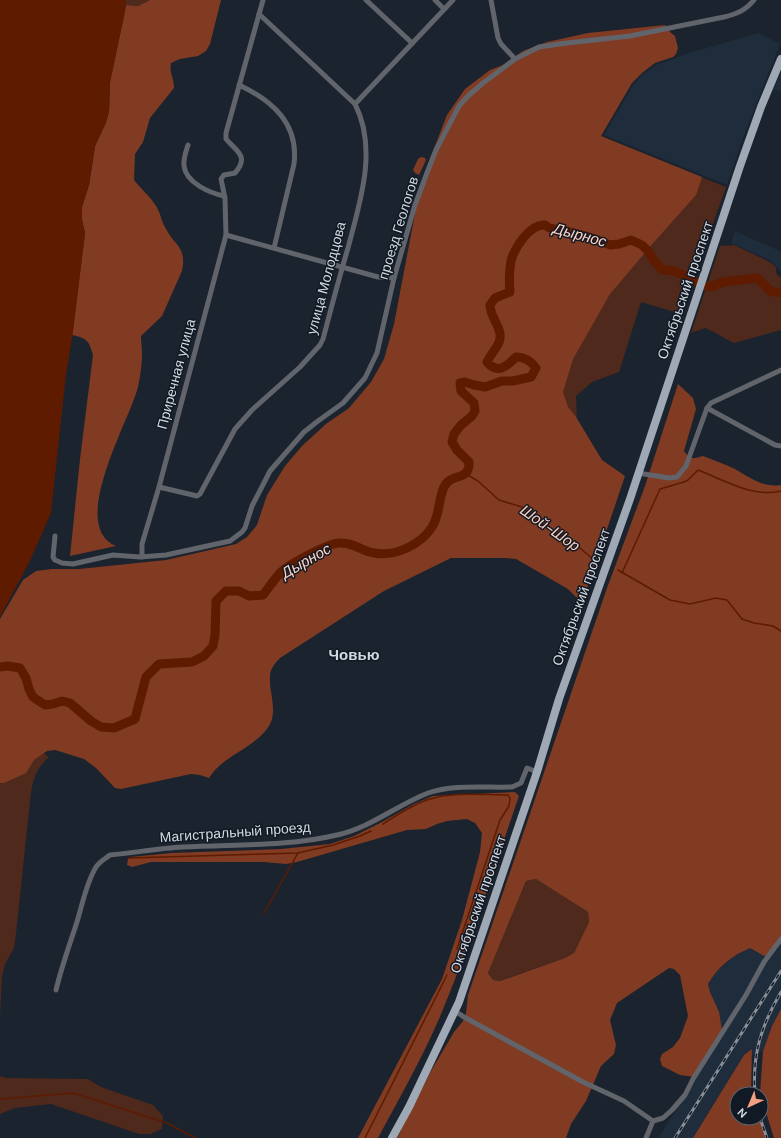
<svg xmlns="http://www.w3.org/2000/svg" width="781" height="1138" font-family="'DM Sans',sans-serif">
<rect width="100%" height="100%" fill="#1a232e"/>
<g fill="#1f2c3c">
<path d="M 759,33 L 780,44 L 741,143 L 727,185 L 604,135 L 633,85 L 643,74 L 656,65 L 689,53 Z"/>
<path d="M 781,72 L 781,92 L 774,89 Z"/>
<path d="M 735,231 L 780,251 L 781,252 L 781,271 L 770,260 L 731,243 Z"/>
<path d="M 781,942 L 781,1009 L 772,1026 L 763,1051 L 752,1056 L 752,1049 L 744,1055 L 693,1138 L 658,1138 L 693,1084 L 713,999 L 708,984 L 715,973 L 730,959 L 740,952 L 750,948 L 764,956 Z"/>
</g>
<g fill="#4f291b">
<path d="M 126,0 L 150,0 L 138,6 L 126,5 Z"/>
<path d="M 701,177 L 726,187 L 681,314 L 641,302 L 619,372 L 592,382 L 576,396 L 577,419 L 567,408 L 561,392 L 571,359 L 609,294 Z"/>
<path d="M 734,245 L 768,261 L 776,267 L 776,273 L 781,278 L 781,330 L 734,343 L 726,339 L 714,332 L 705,328 L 691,333 L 720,246 Z"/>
<path d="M 0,721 L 49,757 C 37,768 34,776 31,792 L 16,934 L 14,948 L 5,964 L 2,976 L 0,1017 Z"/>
<path d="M 536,879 L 588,912 L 589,922 L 574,953 L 565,958 L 499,981 L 493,980 L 488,973 L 526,881 Z"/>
<path d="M 0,1076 L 6,1078 L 88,1079 L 101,1087 L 153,1105 L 163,1116 L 162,1129 L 150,1134 L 139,1134 L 51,1104 L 15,1108 L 0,1114 Z"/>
</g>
<g fill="#803b22" fill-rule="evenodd">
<path d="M 150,0 L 221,0 L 210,44 L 206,51 L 198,56 L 180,59 L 171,63 C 169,74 174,77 174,88 L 150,118 L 143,142 L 135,154 L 134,180 C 141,189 150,196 156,206 C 161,214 161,220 165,227 C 174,246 187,246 182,271 L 162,316 L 141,336 C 141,342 142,348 142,354 C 142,365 140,377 138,387 C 130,420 67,526 116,546 L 70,556 L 80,459 L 93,355 C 89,341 87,338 72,335 L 85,233 L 82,220 L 82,207 L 89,185 L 95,146 L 106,122 L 109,111 L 110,82 L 126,5 L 138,6 Z"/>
<path d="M 665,25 L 671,33 L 675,36 L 678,48 L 676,54 L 673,57 L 655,63 L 642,73 L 632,83 L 601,136 L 702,177 L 696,195 L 655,241 L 610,294 L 573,359 L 563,392 L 568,407 L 576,417 L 602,460 L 625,476 L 582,603 L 568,589 L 516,559 L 505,558 L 451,558 L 384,591 L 280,658 C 275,663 270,669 270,677 C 269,692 278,711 269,726 C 254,749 223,755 209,778 L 200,775 L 191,774 L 121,789 L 115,788 L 96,768 L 84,759 L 55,750 L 47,751 L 34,760 L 26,773 L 4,783 L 0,783 L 0,619 L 23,580 L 36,571 L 52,569 L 79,569 L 166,560 L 236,544 L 247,537 L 257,525 L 267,495 L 285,466 L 302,446 L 326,424 L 349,408 L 371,382 L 384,359 L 394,324 L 421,182 L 447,115 L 465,89 L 490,70 L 503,65 L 523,51 L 547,42 L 588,33 Z"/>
<path d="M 421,157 L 425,158 L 426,160 L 419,175 L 415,173 L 413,170 L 418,159 Z"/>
<path d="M 678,384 L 693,398 L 696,409 L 684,451 C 690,460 693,459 703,456 C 713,460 725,464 735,469 C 749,477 763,488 781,485 L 781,942 L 773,953 L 764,956 L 750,948 C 731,956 718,967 708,984 L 710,992 L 719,1012 L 722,1030 L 695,1077 L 680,1075 L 662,1066 L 660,1059 L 662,1054 L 673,1047 L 680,1038 L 688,1016 L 680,975 L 674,969 L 669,968 L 617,1003 L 610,1020 L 616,1045 L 614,1054 L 601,1066 L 586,1101 L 571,1124 L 566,1138 L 397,1138 L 431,1071 L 454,1032 L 463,1021 L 466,1013 L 468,995 L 607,588 L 645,486 ZM 536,879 L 588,912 L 589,922 L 574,953 L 565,958 L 500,981 L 493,980 L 488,973 L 526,881 Z"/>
<path d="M 515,792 L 519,796 C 493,871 470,946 439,1019 C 421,1060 399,1099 378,1138 L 358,1138 L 442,979 L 462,920 L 480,852 L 482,833 L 475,823 L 467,819 L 447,821 L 437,824 L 426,829 L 407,830 L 297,862 L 286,864 L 264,862 L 151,862 L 132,867 L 127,865 L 128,859 L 131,857 L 171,853 L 281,849 L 330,844 L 354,836 L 382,822 L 414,804 L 433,796 Z"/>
<path d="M 781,1009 L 781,1138 L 774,1138 L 760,1093 L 763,1051 L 772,1026 Z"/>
<path d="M 752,1049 L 751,1094 L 737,1094 L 737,1118 L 759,1118 L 766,1138 L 693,1138 L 744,1055 Z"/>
</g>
<path fill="#5e1b00" d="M 0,0 L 126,0 L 125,12 L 110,82 L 109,111 L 106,123 L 95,146 L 89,185 L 82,207 L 82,220 L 85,233 L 73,332 L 66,375 L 51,513 L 30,561 L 0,617 Z"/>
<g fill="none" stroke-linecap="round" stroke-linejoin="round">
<g stroke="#5e1b00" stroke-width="1.5">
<path d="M 466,474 L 478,481 L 499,500 L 522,507 L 542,524 L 575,544 L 593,559"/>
<path d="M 618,570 L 670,600 L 690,604 L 716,598 L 727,600 L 742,619 L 754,623 L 773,626 L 781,631"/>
<path d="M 622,573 L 660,489 L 684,482 L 688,480 L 698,470 C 724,480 753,498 781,491"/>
<path d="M 383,824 C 397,815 412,805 427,800 C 453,791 482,795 508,795 L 510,798 L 509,806 L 500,820 L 457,949"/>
<path d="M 129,858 L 298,853 L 333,845 L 360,836 L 371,831"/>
<path d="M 264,913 L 298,853"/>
<path d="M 0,1099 L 73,1093 L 167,1123 L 195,1138"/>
<path d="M 365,1138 L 447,975"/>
</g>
<path stroke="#5e1b00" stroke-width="9" d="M 0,667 L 7,666 L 20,668 L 26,678 L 29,689 L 33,697 L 45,705 L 53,704 L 62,701 L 70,703 L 91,721 L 101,727 L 114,728 L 135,719 L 146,677 L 159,664 L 192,662 L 204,656 L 213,646 L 215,635 L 216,601 L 226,591 L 239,591 L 249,596 L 263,595 C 269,587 274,580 280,573 C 288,565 328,543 339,543 C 354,542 361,551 374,553 C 394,557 421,545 432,527 C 440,515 438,500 444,487 C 451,472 470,482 469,462 L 457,450 L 452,442 L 454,434 L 461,425 L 472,416 L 475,411 L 474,403 L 461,391 L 460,383 L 465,382 L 474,385 L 485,387 L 502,381 L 513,381 L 531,377 L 536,368 C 531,361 524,357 516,357 C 507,366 498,375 487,362 C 491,354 493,353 497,346 C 505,334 496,325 492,314 C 491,311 490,308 490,305 L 495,298 L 510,292 C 509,282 509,271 511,261 C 514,249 530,223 545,225 C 547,226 548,228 550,228 C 553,229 557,229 560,230 C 576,233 594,238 610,245 L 619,244 L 631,240 L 642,245 L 649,252 L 654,261 L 663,270 L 675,271 L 703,285 L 711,287 L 723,282 L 757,278 C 767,285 766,294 781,292"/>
<g stroke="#61656b" stroke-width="5">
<path d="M 366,0 L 412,43"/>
<path d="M 435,0 L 444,9"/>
<path d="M 491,0 L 498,38 L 501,44 L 515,59"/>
<path d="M 239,85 C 273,101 299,124 294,164 L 274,248"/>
<path d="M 355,104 L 453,0"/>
<path d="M 188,145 C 186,151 183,159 184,166 C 186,183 210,193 224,196"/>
<path d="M 226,235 L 378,277 L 394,278"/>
<path d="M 707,408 L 775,445 L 781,446"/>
<path d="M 638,473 L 669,478 L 677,477 L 686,466 L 707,408 L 711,403 L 781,370"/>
<path d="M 159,487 L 193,495 L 197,496 L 200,494 L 235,429 L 252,410 L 300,367 L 320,345 L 323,339 C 331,309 339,278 348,248 C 360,202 378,149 355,104 L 259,14"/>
<path d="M 55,536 L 53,557 L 55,560 L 62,563 L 73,564 L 113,555 L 140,557 L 166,555 L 230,541 L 242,532 L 245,528 L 252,506 L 270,471 L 304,432 L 318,421 L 343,403 L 365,378 L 377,353 L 394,278 L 415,205 L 427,173 L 436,150 L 459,106 L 468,96 L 483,83 L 515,59 L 539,47 L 567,43 L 630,36 L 724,17 C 737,14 746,10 754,0"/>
<path d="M 142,557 L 142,544 L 159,487 L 226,235 L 225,198 L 221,179 L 224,175 L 235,173 C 250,156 236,151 226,139 L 226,133 L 263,0"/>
<path d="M 56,990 C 61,969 68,949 75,928 C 82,908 85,885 96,867 C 100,861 105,859 110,855 C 134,853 159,848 183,847 C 234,844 286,847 337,835 C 370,828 397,805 428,793 C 453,784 486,788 512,787 L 521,783 L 527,768 L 537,772"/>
<path d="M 455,1011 L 464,1017 L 583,1082 L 624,1101 L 653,1121 L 646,1138"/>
<path d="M 653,1121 L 663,1118 L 672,1110 L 685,1095 L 693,1079 L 746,995 L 764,962 L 781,939"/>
</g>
<path stroke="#9fa9b5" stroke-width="8" d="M 392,1138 L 409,1107 L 459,1002 L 537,772 L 559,699 L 630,499 L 740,166 L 761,107 L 781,59"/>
<g stroke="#888f98" stroke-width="3">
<g id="rail">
<path d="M 755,1094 C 752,1055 761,1026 781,992"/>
<path d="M 760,1118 L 767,1138"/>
<path d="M 675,1138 L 781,971"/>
</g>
</g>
<use href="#rail" stroke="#111924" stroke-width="1.5" stroke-dasharray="4.5" stroke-linecap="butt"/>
</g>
<g text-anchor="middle" stroke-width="3" stroke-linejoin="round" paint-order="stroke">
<g font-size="14" fill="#d2d8df" stroke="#111924">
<text transform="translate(398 228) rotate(-73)" y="5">проезд Геологов</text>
<text transform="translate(326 278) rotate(-75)" y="5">улица Молодцова</text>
<text transform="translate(685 290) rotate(-71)" y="5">Октябрьский проспект</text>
<text transform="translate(176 374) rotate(-75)" y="5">Приречная улица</text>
<text transform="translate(581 597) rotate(-70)" y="5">Октябрьский проспект</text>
<text transform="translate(235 832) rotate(-4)" y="5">Магистральный проезд</text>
<text transform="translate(478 904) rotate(-71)" y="5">Октябрьский проспект</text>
</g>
<g font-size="15" font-style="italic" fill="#fed3c4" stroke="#111924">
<text transform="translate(580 235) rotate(15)" y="5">Дырнос</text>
<text transform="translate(550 528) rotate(35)" y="5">Шой-Шор</text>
<text transform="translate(306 561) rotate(-30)" y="5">Дырнос</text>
</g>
<g font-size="15" font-weight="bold" fill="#d2d8df" stroke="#111924">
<text x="354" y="660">Човью</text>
</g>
</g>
<g transform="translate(749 1106) rotate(224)"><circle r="19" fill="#111924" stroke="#5e656f"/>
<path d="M0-3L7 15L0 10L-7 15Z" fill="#f39f82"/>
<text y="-6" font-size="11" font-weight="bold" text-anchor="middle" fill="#d2d8df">N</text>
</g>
</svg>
